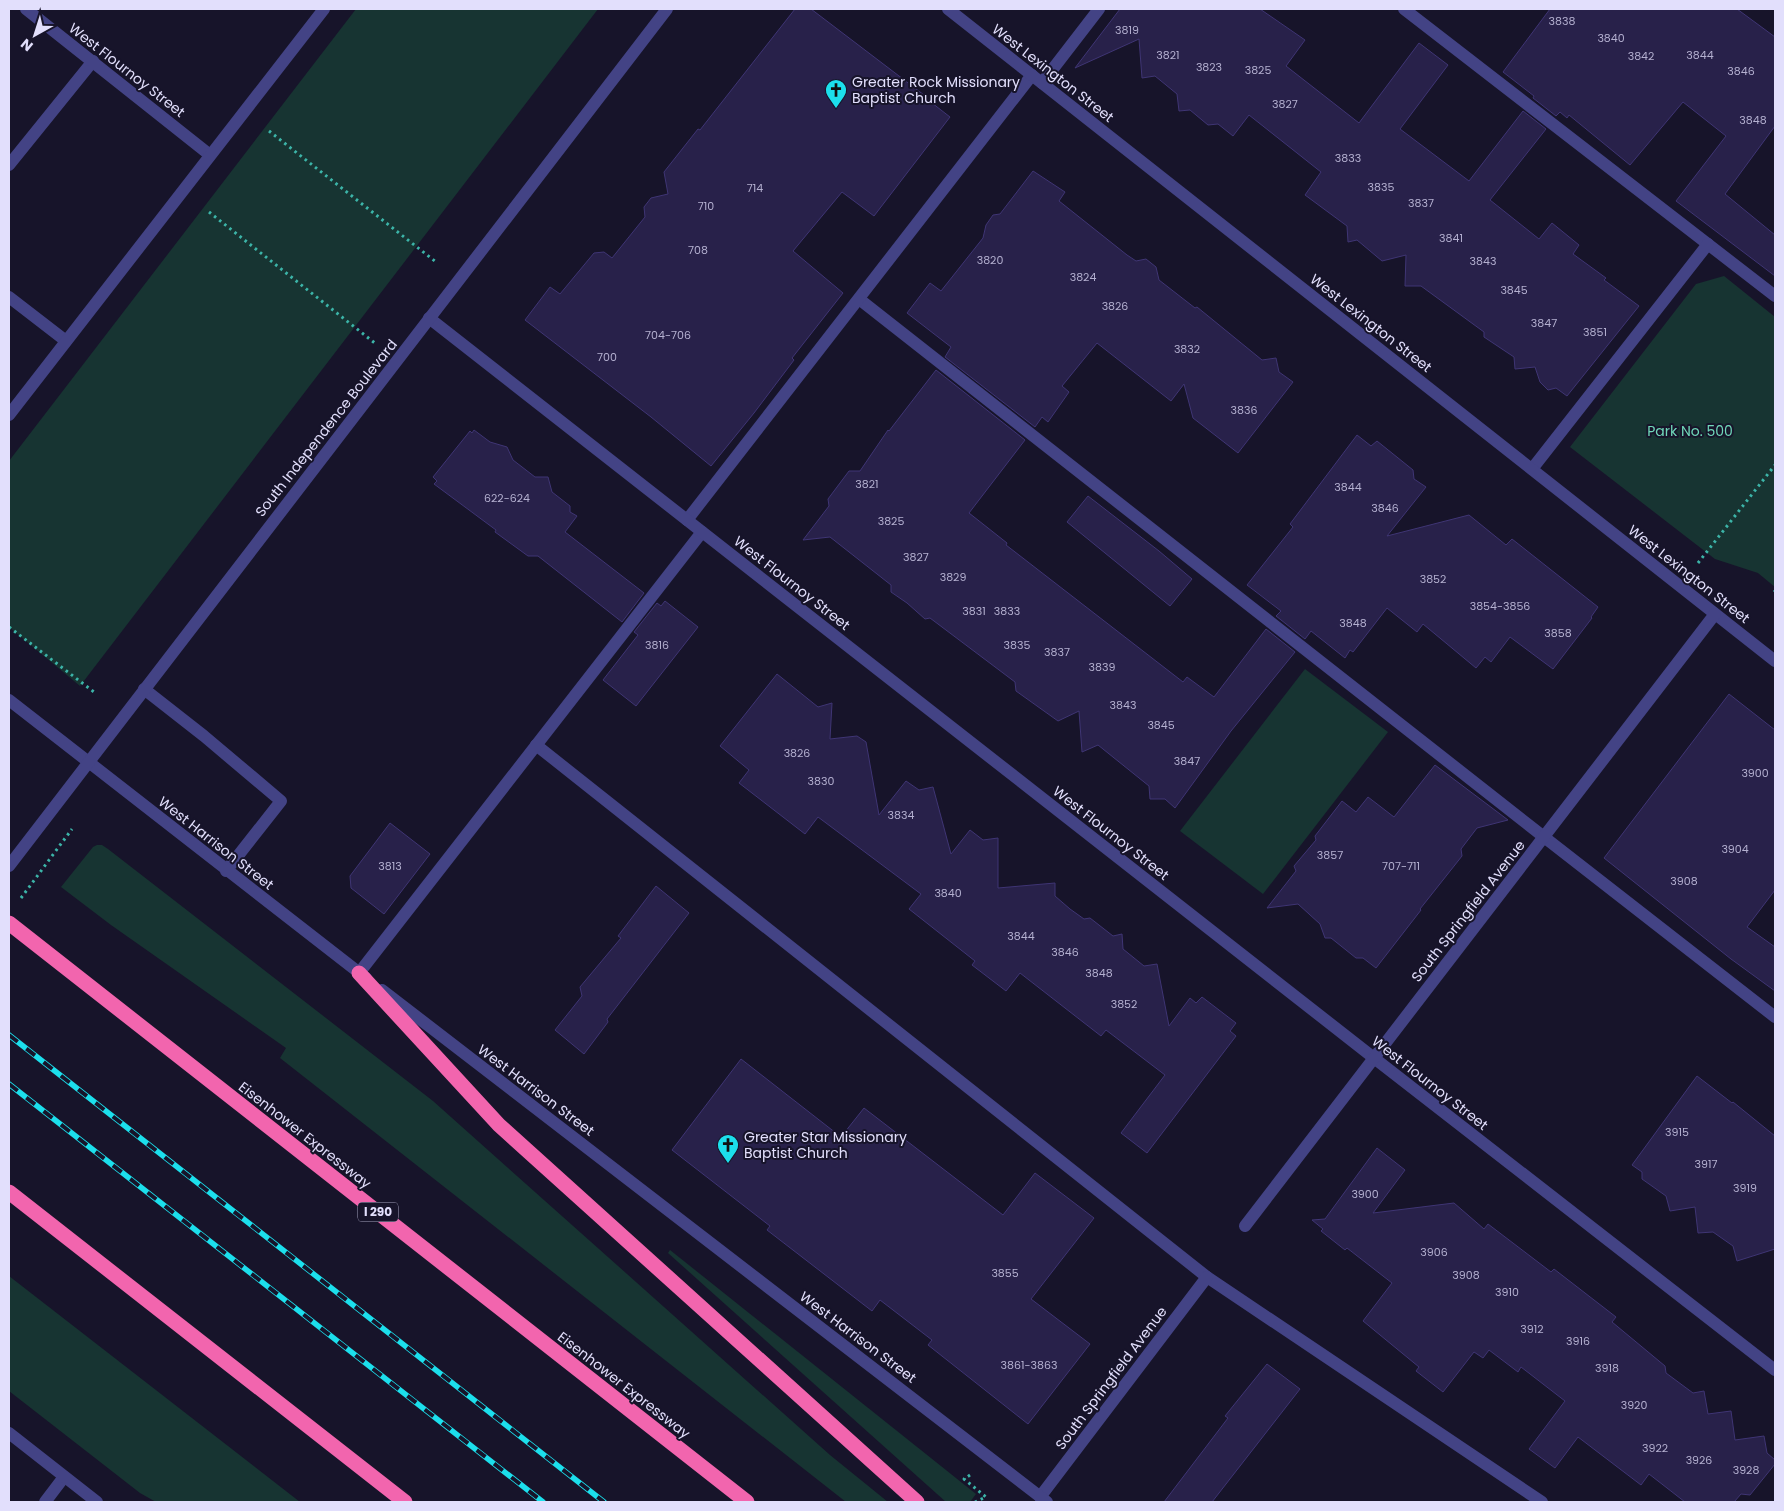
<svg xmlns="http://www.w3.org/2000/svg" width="1784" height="1511" font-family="Poppins,sans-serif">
<rect width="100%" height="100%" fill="#17142a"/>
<g fill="#173432">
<path d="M 356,9 L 598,9 L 80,686 L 9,627 L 9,461 Z"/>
<path d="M 1724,276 L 1775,317 L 1775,587 L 1758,573 L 1715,559 L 1570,447 L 1696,284 Z"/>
<path d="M 1305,669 L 1388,732 L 1263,894 L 1180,831 Z"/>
<path d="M 97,845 L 102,845 L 108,849 L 433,1101 L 830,1455 L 888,1502 L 846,1502 L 280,1058 L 286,1048 L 111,925 L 61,887 L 93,847 Z"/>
<path d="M 670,1250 L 976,1494 L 970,1502 L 946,1502 L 668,1253 Z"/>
<path d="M 9,1276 L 300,1502 L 156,1502 L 140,1493 L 9,1391 Z"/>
</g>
<g fill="#28214a" stroke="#3f3574">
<path d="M 795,9 L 811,9 L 924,95 L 923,96 L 950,117 L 874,216 L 842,192 L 793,251 L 843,293 L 792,358 L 794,360 L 754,413 L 711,466 L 651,417 L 525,320 L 550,287 L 560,294 L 594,253 L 604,252 L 612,258 L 645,217 L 644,207 L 651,198 L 668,194 L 664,172 L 698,129 L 700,130 Z"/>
<path d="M 1120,9 L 1260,9 L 1305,40 L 1286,66 L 1359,123 L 1419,43 L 1448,65 L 1400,129 L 1469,181 L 1523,111 L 1546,129 L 1490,200 L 1539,239 L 1552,223 L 1579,245 L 1573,254 L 1606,278 L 1604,280 L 1639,306 L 1567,396 L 1556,388 L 1548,390 L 1540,382 L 1535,367 L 1515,369 L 1514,357 L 1484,337 L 1484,332 L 1421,286 L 1405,286 L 1406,255 L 1382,261 L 1357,240 L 1348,242 L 1347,226 L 1305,195 L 1321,172 L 1249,115 L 1233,136 L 1218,124 L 1208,125 L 1190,110 L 1179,111 L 1177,94 L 1155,76 L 1142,78 L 1139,39 L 1075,68 Z"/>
<path d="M 1550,9 L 1737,9 L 1775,37 L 1775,126 L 1725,194 L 1775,235 L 1775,276 L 1676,201 L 1726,136 L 1683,102 L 1630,165 L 1569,115 L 1567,118 L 1560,112 L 1556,116 L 1533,98 L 1534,96 L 1503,72 Z"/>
<path d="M 1033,171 L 1065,192 L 1059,201 L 1127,255 L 1136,261 L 1146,259 L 1156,267 L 1159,280 L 1195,308 L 1197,307 L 1262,360 L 1276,358 L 1279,372 L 1293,382 L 1238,453 L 1193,418 L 1184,384 L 1171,401 L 1097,343 L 1062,386 L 1069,392 L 1048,422 L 1042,417 L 1035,427 L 945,357 L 951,347 L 907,313 L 930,283 L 941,291 L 983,238 L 986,225 L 993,215 L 1000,214 Z"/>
<path d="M 936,370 L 1025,440 L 969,513 L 1007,543 L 1006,545 L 1183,682 L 1187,677 L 1214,697 L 1266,629 L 1295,652 L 1231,731 L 1175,808 L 1165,799 L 1150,799 L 1149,786 L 1098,745 L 1082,752 L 1079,711 L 1058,721 L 1016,691 L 1015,682 L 930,618 L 925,619 L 907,603 L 891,592 L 891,585 L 830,537 L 803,540 L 829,506 L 828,499 L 849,471 L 860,471 L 888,430 L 889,431 Z"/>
<path d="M 474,430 L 490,442 L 507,447 L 513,460 L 535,477 L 548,477 L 552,492 L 570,506 L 570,512 L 577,516 L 565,532 L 644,593 L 622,622 L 538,556 L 528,556 L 495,532 L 496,530 L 434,484 L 437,481 L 433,477 L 470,431 L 472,433 Z"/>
<path d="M 1357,435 L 1371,446 L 1377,441 L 1413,470 L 1414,479 L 1426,487 L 1387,536 L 1469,515 L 1506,545 L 1512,539 L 1598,607 L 1591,617 L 1592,618 L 1553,669 L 1510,637 L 1491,662 L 1485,657 L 1476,668 L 1423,624 L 1417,632 L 1387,608 L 1353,652 L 1350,650 L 1345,658 L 1311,631 L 1305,639 L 1276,616 L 1281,611 L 1247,585 L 1293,527 L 1290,524 Z"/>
<path d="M 1088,496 L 1159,551 L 1192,579 L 1170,606 L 1067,522 Z"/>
<path d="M 665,601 L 698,627 L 636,706 L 603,680 L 638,635 L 634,632 L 657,603 L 661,606 Z"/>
<path d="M 777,674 L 818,707 L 832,703 L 830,739 L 857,736 L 866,742 L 879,815 L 906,781 L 919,790 L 933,787 L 951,854 L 970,830 L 983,840 L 998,838 L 998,888 L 1055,883 L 1055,896 L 1070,909 L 1084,919 L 1090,918 L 1113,936 L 1122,934 L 1123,949 L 1144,966 L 1157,964 L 1169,1026 L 1190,998 L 1196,1003 L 1202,997 L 1236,1023 L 1230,1031 L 1236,1036 L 1147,1153 L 1121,1133 L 1165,1075 L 1106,1030 L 1101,1036 L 1020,973 L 1006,991 L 972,965 L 975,961 L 909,909 L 921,894 L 818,817 L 805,834 L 739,783 L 749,770 L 720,746 Z"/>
<path d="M 1729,694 L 1775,730 L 1775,890 L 1747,927 L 1775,947 L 1775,991 L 1731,959 L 1604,858 Z"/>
<path d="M 1435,765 L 1508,820 L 1477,828 L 1461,849 L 1462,856 L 1420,909 L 1421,910 L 1376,968 L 1363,958 L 1356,958 L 1331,938 L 1325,938 L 1320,924 L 1298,904 L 1267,908 L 1296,871 L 1294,866 L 1316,840 L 1315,836 L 1342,801 L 1356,812 L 1368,797 L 1394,817 Z"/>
<path d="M 390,823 L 430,854 L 384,914 L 351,888 L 350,876 Z"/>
<path d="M 656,886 L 689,913 L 607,1019 L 608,1022 L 584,1054 L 555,1030 L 582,996 L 580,987 L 621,938 L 618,936 Z"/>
<path d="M 741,1059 L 841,1137 L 864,1108 L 1003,1215 L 1035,1173 L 1094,1218 L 1031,1299 L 1090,1344 L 1028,1424 L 928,1345 L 932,1340 L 880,1300 L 872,1311 L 767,1230 L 770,1226 L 672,1150 Z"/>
<path d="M 1697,1076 L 1732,1103 L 1733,1102 L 1775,1136 L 1775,1249 L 1737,1261 L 1733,1246 L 1713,1232 L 1698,1233 L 1695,1207 L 1670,1211 L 1666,1196 L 1642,1179 L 1642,1172 L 1632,1165 Z"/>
<path d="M 1377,1148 L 1405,1170 L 1373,1213 L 1454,1203 L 1484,1229 L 1488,1224 L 1551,1272 L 1554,1269 L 1616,1317 L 1612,1322 L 1665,1366 L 1666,1373 L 1693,1393 L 1704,1391 L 1708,1414 L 1731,1411 L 1735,1440 L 1764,1436 L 1767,1453 L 1775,1460 L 1775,1464 L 1750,1495 L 1741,1494 L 1734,1502 L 1685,1502 L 1649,1474 L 1641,1485 L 1578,1437 L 1555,1468 L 1529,1449 L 1565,1401 L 1521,1367 L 1518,1372 L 1489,1350 L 1483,1358 L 1474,1352 L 1443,1392 L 1416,1371 L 1419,1367 L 1363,1321 L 1392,1283 L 1347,1248 L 1345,1250 L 1321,1231 L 1323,1229 L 1312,1220 L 1325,1219 Z"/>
<path d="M 1267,1364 L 1300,1389 L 1212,1502 L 1164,1502 L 1228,1418 L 1225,1416 Z"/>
</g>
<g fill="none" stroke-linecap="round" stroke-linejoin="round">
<g stroke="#3cb4a8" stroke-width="3" stroke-dasharray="2.5 4" stroke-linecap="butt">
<path d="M 269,131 L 436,262"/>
<path d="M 209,212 L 376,344"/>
<path d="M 1698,563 L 1775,465"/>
<path d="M 1774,592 L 1775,591"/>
<path d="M 9,627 L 94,692"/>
<path d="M 21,898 L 72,829"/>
<path d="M 970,1475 L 964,1479 L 986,1497 L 975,1502"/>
</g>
<g stroke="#434385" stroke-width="12">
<path d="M 1404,9 L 1775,296"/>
<path d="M 1042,83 L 1099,9"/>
<path d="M 9,165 L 93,61"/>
<path d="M 9,297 L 66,341"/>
<path d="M 859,299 L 1544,837 L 1775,1017"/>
<path d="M 1532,469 L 1708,244"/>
<path d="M 687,520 L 1032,75"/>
<path d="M 144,689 L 204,736 L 281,801 L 226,871"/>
<path d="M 536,745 L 1207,1277 L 1542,1502"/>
<path d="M 359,973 L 702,532"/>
<path d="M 45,1502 L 64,1477"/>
</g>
<g stroke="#434385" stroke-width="12">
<path d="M 26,9 L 210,155"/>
<path d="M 948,9 L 1775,661"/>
<path d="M 429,318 L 1374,1058 L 1775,1370"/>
<path d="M 1245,1226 L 1715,614"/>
<path d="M 1040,1497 L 1207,1277"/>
</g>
<g stroke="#434385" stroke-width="12">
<path d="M 9,415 L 324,9"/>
<path d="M 9,700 L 366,978"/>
<path d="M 9,866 L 667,9"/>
<path d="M 382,990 L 1047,1502"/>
<path d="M 9,1433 L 97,1502"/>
</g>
<g stroke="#f265ae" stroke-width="15">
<path d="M 9,923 L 747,1502"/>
<path d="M 359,973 L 499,1125 L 917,1502"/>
<path d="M 9,1192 L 405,1502"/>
</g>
<g stroke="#1cdfec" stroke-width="5.5">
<g id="rail">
<path d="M 9,1035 L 604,1502"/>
<path d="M 9,1084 L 543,1502"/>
</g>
</g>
<use href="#rail" stroke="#17142a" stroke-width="4" stroke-dasharray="11" stroke-linecap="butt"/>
</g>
<defs>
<g id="church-pin" transform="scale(1.125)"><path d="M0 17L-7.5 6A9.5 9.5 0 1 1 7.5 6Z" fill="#1cdfec" stroke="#17142a"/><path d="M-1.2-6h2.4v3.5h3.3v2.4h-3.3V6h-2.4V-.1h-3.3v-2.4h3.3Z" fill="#111"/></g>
</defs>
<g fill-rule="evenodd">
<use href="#church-pin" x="836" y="90"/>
<use href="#church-pin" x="728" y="1145"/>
</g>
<g text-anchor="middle" stroke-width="4" stroke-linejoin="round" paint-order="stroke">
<g font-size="11" fill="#b4b0d0">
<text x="1562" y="25">3838</text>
<text x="1127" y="34">3819</text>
<text x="1611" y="42">3840</text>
<text x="1168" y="59">3821</text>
<text x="1700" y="59">3844</text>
<text x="1641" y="60">3842</text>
<text x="1209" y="71">3823</text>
<text x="1258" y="74">3825</text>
<text x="1741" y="75">3846</text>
<text x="1285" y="108">3827</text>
<text x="1753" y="124">3848</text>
<text x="1348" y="162">3833</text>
<text x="1381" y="191">3835</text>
<text x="755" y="192">714</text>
<text x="1421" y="207">3837</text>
<text x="706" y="210">710</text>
<text x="1451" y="242">3841</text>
<text x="698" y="254">708</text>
<text x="990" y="264">3820</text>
<text x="1483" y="265">3843</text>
<text x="1083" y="281">3824</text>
<text x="1514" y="294">3845</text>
<text x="1115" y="310">3826</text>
<text x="1544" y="327">3847</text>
<text x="1595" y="336">3851</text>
<text x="668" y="339">704-706</text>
<text x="1187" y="353">3832</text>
<text x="607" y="361">700</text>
<text x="1244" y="414">3836</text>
<text x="867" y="488">3821</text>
<text x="1348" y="491">3844</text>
<text x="507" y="502">622-624</text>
<text x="1385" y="512">3846</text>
<text x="891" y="525">3825</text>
<text x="916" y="561">3827</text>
<text x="953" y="581">3829</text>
<text x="1433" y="583">3852</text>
<text x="1500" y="610">3854-3856</text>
<text x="974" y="615">3831</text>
<text x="1007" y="615">3833</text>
<text x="1353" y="627">3848</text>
<text x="1558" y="637">3858</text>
<text x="657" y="649">3816</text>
<text x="1017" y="649">3835</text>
<text x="1057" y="656">3837</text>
<text x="1102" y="671">3839</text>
<text x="1123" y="709">3843</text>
<text x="1161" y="729">3845</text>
<text x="797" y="757">3826</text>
<text x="1187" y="765">3847</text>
<text x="1755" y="777">3900</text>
<text x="821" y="785">3830</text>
<text x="901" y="819">3834</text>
<text x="1735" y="853">3904</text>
<text x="1330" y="859">3857</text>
<text x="390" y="870">3813</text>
<text x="1401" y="870">707-711</text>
<text x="1684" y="885">3908</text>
<text x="948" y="897">3840</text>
<text x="1021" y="940">3844</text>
<text x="1065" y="956">3846</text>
<text x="1099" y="977">3848</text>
<text x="1124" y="1008">3852</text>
<text x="1677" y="1136">3915</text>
<text x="1706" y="1168">3917</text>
<text x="1745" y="1192">3919</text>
<text x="1365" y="1198">3900</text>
<text x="1434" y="1256">3906</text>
<text x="1005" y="1277">3855</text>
<text x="1466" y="1279">3908</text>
<text x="1507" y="1296">3910</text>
<text x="1532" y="1333">3912</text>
<text x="1578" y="1345">3916</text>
<text x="1029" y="1369">3861-3863</text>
<text x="1607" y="1372">3918</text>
<text x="1634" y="1409">3920</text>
<text x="1655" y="1452">3922</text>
<text x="1699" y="1464">3926</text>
<text x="1746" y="1474">3928</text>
</g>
<rect fill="#17142a" stroke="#a5a2bd" stroke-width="1" x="358" y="1202.5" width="40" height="19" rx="4"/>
<g font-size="12" font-weight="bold" fill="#e2dffc">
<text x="378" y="1216">I 290</text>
</g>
<g font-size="14" fill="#e2dffc" stroke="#17142a">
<text transform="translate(127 70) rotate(38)" y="5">West Flournoy Street</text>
<text transform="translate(1053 73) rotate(38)" y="5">West Lexington Street</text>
<text transform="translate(1371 323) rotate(38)" y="5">West Lexington Street</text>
<text transform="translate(326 428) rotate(-52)" y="5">South Independence Boulevard</text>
<text transform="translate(1689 574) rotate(38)" y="5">West Lexington Street</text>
<text transform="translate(792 583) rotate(38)" y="5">West Flournoy Street</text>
<text transform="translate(1111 833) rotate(38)" y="5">West Flournoy Street</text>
<text transform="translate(216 843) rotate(38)" y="5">West Harrison Street</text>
<text transform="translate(1468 911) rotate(-52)" y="5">South Springfield Avenue</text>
<text transform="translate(1430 1083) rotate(38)" y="5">West Flournoy Street</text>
<text transform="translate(536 1090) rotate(37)" y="5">West Harrison Street</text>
<text transform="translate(305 1135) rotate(38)" y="5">Eisenhower Expressway</text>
<text transform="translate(858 1337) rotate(37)" y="5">West Harrison Street</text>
<text transform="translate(1111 1378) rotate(-53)" y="5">South Springfield Avenue</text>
<text transform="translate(624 1385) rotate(38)" y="5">Eisenhower Expressway</text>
</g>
<g font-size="14" fill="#e2dffc" stroke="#17142a" text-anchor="start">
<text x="852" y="87">Greater Rock Missionary<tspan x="852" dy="16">Baptist Church</tspan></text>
<text x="744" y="1142">Greater Star Missionary<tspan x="744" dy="16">Baptist Church</tspan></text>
</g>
<g font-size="14" fill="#70d8ba" stroke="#17142a">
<text x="1690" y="436">Park No. 500</text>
</g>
</g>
<rect width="1784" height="1511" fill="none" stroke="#e2dffc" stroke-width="20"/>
<g transform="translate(35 35) rotate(219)" stroke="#17142a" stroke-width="4" paint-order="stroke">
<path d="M0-4L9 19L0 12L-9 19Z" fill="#e2dffc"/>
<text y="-8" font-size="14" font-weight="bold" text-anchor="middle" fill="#e2dffc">N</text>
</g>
</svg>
